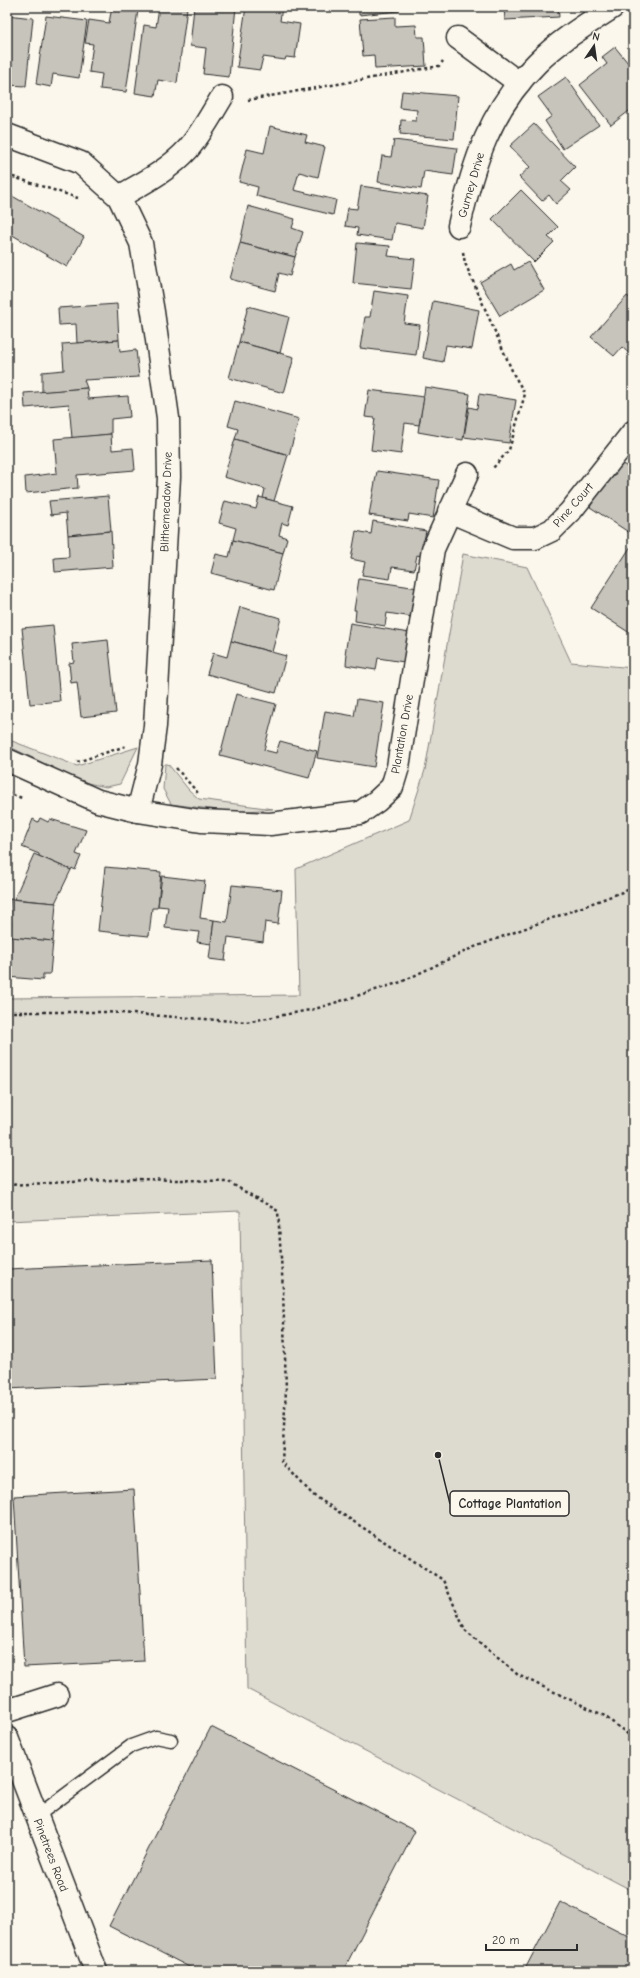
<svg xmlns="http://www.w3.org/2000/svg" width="640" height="1978" font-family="'Comic Neue',sans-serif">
<rect width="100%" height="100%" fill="#fbf7ec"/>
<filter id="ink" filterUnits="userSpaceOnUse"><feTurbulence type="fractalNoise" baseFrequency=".025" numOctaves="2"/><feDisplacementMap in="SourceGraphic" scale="8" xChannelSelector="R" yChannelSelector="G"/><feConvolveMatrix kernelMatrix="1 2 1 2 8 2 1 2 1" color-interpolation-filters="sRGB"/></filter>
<g filter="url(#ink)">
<g fill="#dddad0" stroke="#84827e">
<path d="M 463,554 L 527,567 L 571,662 L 633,668 L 633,1891 L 247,1689 L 240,1211 L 7,1221 L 7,998 L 299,995 L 296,869 L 409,820 L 425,770 Z"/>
<path d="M 12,741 L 77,766 L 138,747 L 120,784 L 106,787 L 83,782 L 10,747 Z"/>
<path d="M 165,764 L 168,764 L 189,790 L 199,799 L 273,809 L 234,812 L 171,804 L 163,789 Z"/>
</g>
<g fill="#c7c4bc" stroke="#2b2b2b">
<path d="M 112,7 L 138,10 L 126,92 L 100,89 L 102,74 L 89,72 L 93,44 L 85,43 L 89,20 L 109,23 Z"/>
<path d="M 159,7 L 187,8 L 177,83 L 158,80 L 155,96 L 135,93 L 144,25 L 156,27 Z"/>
<path d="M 194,7 L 236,7 L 229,77 L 203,74 L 206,48 L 190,46 Z"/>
<path d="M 246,7 L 282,7 L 280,21 L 300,24 L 295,58 L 286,57 L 285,60 L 263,57 L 260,70 L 237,67 Z"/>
<path d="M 359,7 L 398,7 L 399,11 L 359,15 Z"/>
<path d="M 504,7 L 558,7 L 559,17 L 505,20 Z"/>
<path d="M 7,15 L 33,18 L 26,86 L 7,85 Z"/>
<path d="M 46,16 L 87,21 L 79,78 L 53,74 L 51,87 L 36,84 Z"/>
<path d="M 395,17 L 395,26 L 416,25 L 417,37 L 424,37 L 426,66 L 375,69 L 374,55 L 363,56 L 360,19 Z"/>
<path d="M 615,47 L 633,69 L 633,108 L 611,125 L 580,85 L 607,64 L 602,57 Z"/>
<path d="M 566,77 L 599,125 L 563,149 L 545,121 L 552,116 L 538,97 Z"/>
<path d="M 402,91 L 458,96 L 454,139 L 400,134 L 401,120 L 416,121 L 417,110 L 400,108 Z"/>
<path d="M 534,124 L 575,167 L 561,181 L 571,190 L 556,204 L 549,195 L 542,201 L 519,177 L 530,167 L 510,146 Z"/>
<path d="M 270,126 L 307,135 L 305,142 L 325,147 L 318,177 L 299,172 L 294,190 L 336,200 L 333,215 L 256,196 L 258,187 L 239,182 L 247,149 L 264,153 Z"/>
<path d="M 394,140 L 457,148 L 453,175 L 424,171 L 421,189 L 378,182 L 382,156 L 391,157 Z"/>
<path d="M 361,186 L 428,196 L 423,228 L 395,223 L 392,240 L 357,235 L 358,228 L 345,226 L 348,208 L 357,209 Z"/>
<path d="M 521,190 L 558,227 L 548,237 L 554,242 L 534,262 L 492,219 Z"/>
<path d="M 7,193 L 84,237 L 67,267 L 9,233 L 7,237 Z"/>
<path d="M 248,206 L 295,219 L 292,228 L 303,232 L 295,257 L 240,243 Z"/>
<path d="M 240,243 L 295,257 L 290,276 L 279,273 L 275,291 L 230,279 Z"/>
<path d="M 357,243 L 390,246 L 388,256 L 415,259 L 411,289 L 353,283 Z"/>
<path d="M 528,262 L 544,290 L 500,316 L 480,282 L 511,264 L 514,270 Z"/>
<path d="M 374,291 L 408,296 L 404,323 L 420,325 L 416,355 L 360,348 L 365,317 L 370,317 Z"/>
<path d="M 627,296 L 633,300 L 633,357 L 622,347 L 614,356 L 591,337 Z"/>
<path d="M 433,301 L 479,310 L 472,349 L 446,345 L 443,362 L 423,358 Z"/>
<path d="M 117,304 L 119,340 L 77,343 L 76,324 L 59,325 L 58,308 Z"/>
<path d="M 248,306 L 289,317 L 280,353 L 239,342 Z"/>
<path d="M 119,340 L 120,352 L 136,350 L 139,377 L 84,380 L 87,388 L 42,392 L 42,372 L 64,370 L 62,344 Z"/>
<path d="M 239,342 L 294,357 L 284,393 L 229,378 Z"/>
<path d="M 425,387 L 470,394 L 463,440 L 418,432 Z"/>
<path d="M 87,388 L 88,399 L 128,396 L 130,417 L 111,419 L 111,434 L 72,438 L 69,404 L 25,408 L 24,393 Z"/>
<path d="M 369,390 L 424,397 L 419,425 L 405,423 L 401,454 L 371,450 L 375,418 L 365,417 Z"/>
<path d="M 479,394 L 516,400 L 509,443 L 464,437 L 469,407 L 477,409 Z"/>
<path d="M 235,401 L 299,419 L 289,455 L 235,439 L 238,429 L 228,426 Z"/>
<path d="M 111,434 L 112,450 L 133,448 L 135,470 L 77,475 L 78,488 L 26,493 L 25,477 L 57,473 L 54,439 Z"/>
<path d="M 235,439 L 288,455 L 274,501 L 263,498 L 265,489 L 224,477 Z"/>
<path d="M 619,462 L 633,470 L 633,535 L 590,507 Z"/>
<path d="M 377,471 L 439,480 L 433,518 L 409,514 L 408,521 L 369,515 Z"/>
<path d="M 108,496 L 111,531 L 68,535 L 66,513 L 51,515 L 49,501 Z"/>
<path d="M 259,497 L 293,506 L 288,525 L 282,523 L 279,535 L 287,538 L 283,553 L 233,540 L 236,528 L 219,523 L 225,501 L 256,509 Z"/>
<path d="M 373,521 L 426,531 L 421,556 L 417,555 L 414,570 L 392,567 L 390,579 L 362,575 L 365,562 L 351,559 L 356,531 L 371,534 Z"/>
<path d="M 111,531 L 113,567 L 55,572 L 54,558 L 69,557 L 68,535 Z"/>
<path d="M 233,540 L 283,553 L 274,590 L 211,573 L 216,554 L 229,557 Z"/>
<path d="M 633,543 L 633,635 L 591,608 Z"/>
<path d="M 359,579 L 418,588 L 413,617 L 387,613 L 385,626 L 355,621 L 356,610 L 354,610 Z"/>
<path d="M 240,607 L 281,618 L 272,652 L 231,641 Z"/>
<path d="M 350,623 L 409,633 L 404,662 L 378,658 L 376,670 L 346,665 L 347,654 L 345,654 Z"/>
<path d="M 53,625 L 60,701 L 30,704 L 22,628 Z"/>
<path d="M 108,640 L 116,713 L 81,717 L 77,682 L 71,683 L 69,663 L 74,662 L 72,644 Z"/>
<path d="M 231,641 L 286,656 L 276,693 L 207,674 L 213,653 L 227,657 Z"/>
<path d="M 236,694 L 276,704 L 264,750 L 276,753 L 280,741 L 317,751 L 309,778 L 220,755 Z"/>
<path d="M 357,699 L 384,703 L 374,767 L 317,758 L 325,711 L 354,716 Z"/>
<path d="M 40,818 L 48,822 L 50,819 L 86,830 L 76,854 L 81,856 L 75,870 L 72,868 L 71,870 L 39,856 L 39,854 L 22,847 L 33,819 L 38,822 Z"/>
<path d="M 34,854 L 71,870 L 55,903 L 14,899 Z"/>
<path d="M 105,867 L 161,872 L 158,906 L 157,908 L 152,908 L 149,936 L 98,931 Z"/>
<path d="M 162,876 L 205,881 L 200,918 L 214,920 L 211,944 L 197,942 L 199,932 L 165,928 L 168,907 L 158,906 Z"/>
<path d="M 232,885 L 282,890 L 278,924 L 265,922 L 263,942 L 228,937 L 225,961 L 209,959 L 214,920 L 227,922 Z"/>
<path d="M 10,899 L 56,903 L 53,941 L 10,937 L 11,922 L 7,922 Z"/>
<path d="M 10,937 L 53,941 L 50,974 L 43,974 L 43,980 L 7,977 Z"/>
<path d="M 212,1260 L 217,1379 L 7,1389 L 7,1269 Z"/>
<path d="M 134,1489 L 144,1661 L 24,1667 L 14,1496 Z"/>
<path d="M 211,1727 L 415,1831 L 343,1971 L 197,1971 L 109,1926 Z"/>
<path d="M 560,1902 L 633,1939 L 633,1971 L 524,1971 Z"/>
</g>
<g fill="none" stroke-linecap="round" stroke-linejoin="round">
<g stroke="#2b2b2b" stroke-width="15">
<path id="lane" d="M 37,1816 L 131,1746 L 156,1737 L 171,1740"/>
</g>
<g stroke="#2b2b2b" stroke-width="25">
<g id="street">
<path d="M 458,38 L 519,83"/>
<path d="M 7,135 L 81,163 L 119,197 L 141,243 L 153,312 L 168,418 L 169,477 L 155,726 L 150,764 L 138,811"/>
<path d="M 119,197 C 143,183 169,170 188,149 C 201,134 211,115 222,97"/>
<path d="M 459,226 C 473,164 490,109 537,63 C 559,41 587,24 613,7"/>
<path d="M 449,511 L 513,538 L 535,538 L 552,530 L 570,512 L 633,432"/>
<path d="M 7,760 L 98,801 L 138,811 L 201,821 L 270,824 L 360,813 L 377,801 L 392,787 L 398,767 L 433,549 L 467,474"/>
<path d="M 7,1711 L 57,1695"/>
<path d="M 7,1738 L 96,1971"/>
</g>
</g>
<g stroke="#2b2b2b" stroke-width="2.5" stroke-dasharray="3 3" stroke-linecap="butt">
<path d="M 248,100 L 439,66 L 443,61"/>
<path d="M 7,175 L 78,198"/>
<path d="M 463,252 L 465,263 L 514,375 L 525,394 L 509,450 L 493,468"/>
<path d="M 77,762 L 126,746"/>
<path d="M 176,768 L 198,793"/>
<path d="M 7,793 L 22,798"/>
<path d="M 7,1012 L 106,1012 L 246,1022 L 315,1009 L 401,982 L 472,948 L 633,888"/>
<path d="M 7,1185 L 134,1179 L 227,1181 L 278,1211 L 283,1289 L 286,1390 L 282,1462 L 313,1495 L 443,1580 L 465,1630 L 518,1675 L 603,1715 L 633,1738"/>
</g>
<use href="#lane" stroke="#fbf7ec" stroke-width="12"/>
<use href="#street" stroke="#fbf7ec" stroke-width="22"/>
</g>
</g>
<g text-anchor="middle" stroke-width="3" stroke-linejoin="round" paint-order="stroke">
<g font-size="12" fill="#2b2b2b" stroke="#fbf7ec">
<text transform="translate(471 185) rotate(-74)" y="4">Gurney Drive</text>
<text transform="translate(166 502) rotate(-88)" y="4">Blithemeadow Drive</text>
<text transform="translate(573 505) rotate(-49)" y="4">Pine Court</text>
<text transform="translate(402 734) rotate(-80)" y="4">Plantation Drive</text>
<text transform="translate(51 1855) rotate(69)" y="4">Pinetrees Road</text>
</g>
</g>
<path fill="none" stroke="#2b2b2b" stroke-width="1.5" d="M438 1455L450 1504"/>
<circle fill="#2b2b2b" stroke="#fbf7ec" stroke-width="1.5" cx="438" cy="1455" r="4"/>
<rect fill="#fbf7ec" stroke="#2b2b2b" stroke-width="1.5" x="450" y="1491" width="119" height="25" rx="4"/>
<g font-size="13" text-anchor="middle" font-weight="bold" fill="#2b2b2b">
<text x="510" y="1508">Cottage Plantation</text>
</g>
<rect width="640" height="1978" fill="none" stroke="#fbf7ec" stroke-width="24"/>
<rect x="12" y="12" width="616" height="1954" fill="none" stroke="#2b2b2b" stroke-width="1.5" filter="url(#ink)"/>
<g transform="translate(594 46) rotate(13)" stroke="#fbf7ec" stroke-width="3" paint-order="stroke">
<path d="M0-3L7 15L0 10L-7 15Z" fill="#2b2b2b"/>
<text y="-6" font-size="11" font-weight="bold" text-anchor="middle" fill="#2b2b2b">N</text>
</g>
<path d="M486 1944v6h91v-6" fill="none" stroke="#2b2b2b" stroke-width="2"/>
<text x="492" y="1944" font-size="12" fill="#2b2b2b" stroke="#fbf7ec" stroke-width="3" paint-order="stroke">20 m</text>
</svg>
